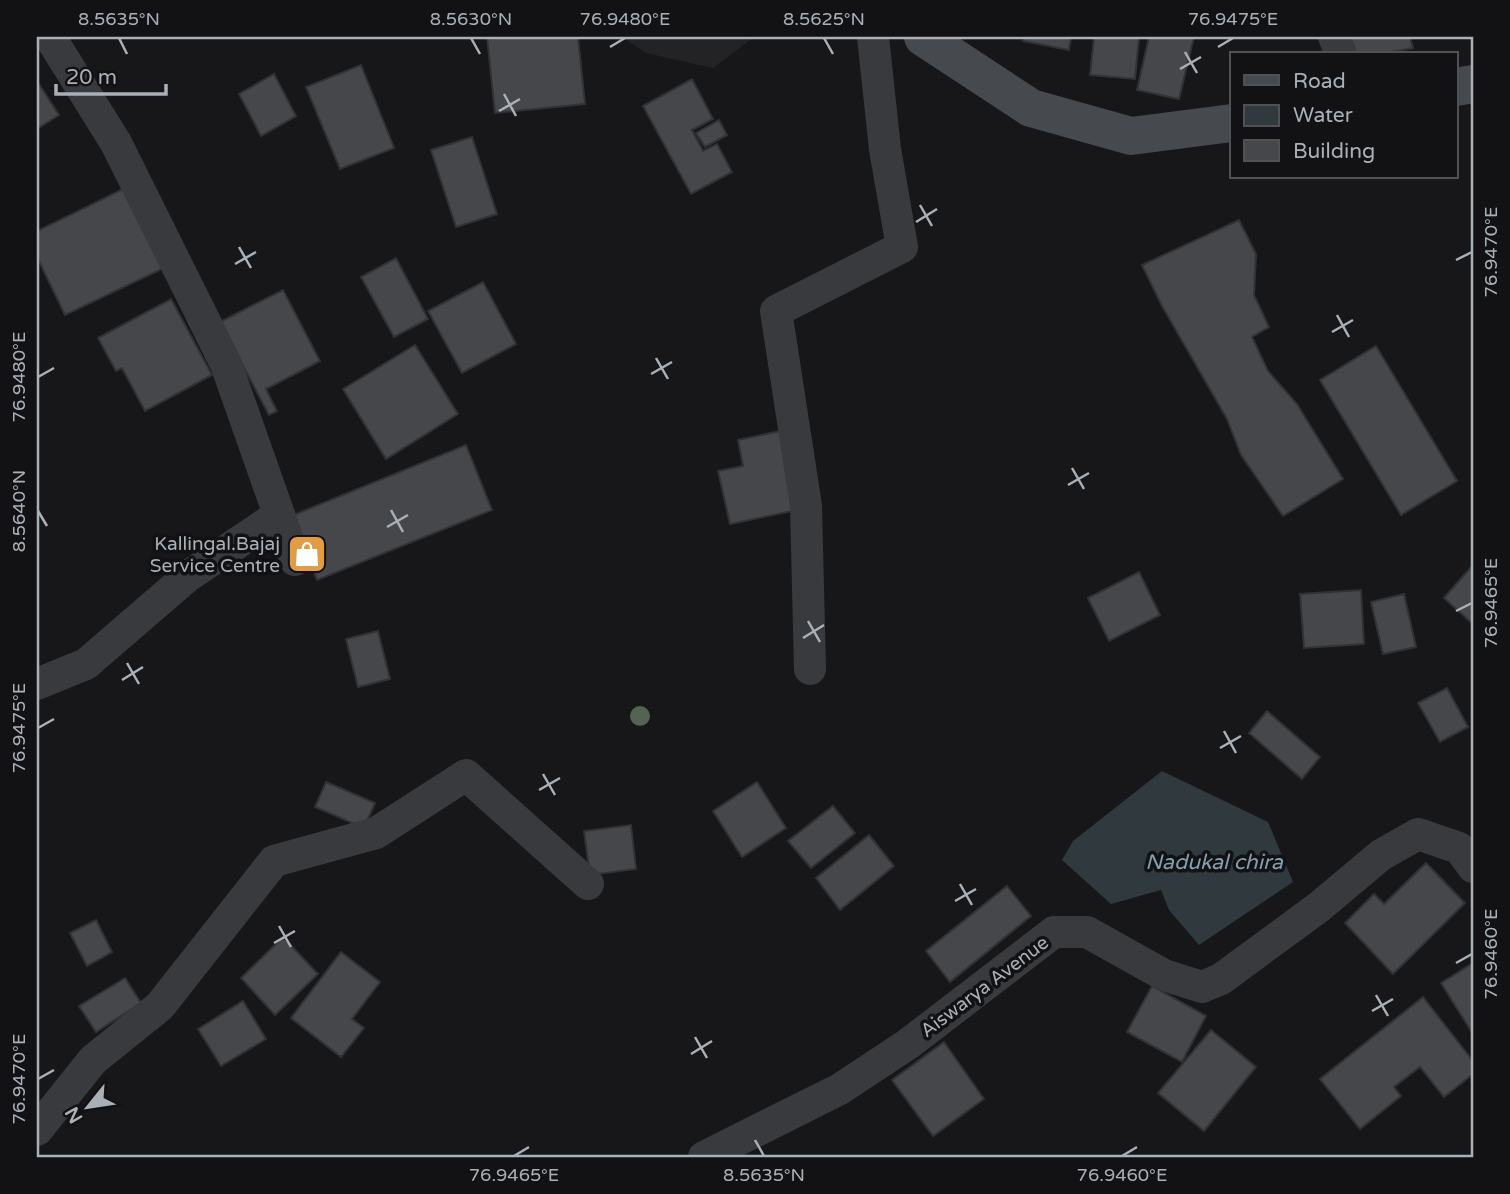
<svg xmlns="http://www.w3.org/2000/svg" width="1510" height="1194" font-family="'Varela Round',sans-serif">
<rect width="100%" height="100%" fill="#171719"/>
<path fill="#232326" d="M 622,37 L 754,37 L 713,68 L 646,53 Z"/>
<path fill="#30393e" d="M 1162,771 L 1268,822 L 1293,882 L 1199,945 L 1169,910 L 1161,890 L 1111,904 L 1062,860 L 1073,841 Z"/>
<g fill="#46474b" stroke="#313235" stroke-width="2">
<path d="M 487,37 L 578,37 L 585,104 L 495,113 Z"/>
<path d="M 1024,37 L 1071,37 L 1069,50 L 1023,41 Z"/>
<path d="M 1094,37 L 1139,38 L 1135,79 L 1090,75 Z"/>
<path d="M 1149,37 L 1194,37 L 1179,99 L 1137,90 Z"/>
<path d="M 1346,37 L 1410,37 L 1413,48 L 1381,54 L 1353,54 Z"/>
<path d="M 361,65 L 394,148 L 340,169 L 306,87 Z"/>
<path d="M 274,74 L 296,116 L 261,136 L 239,94 Z"/>
<path d="M 692,79 L 713,119 L 692,130 L 703,151 L 717,144 L 732,172 L 691,194 L 643,106 Z"/>
<path d="M 37,81 L 59,115 L 37,129 Z"/>
<path d="M 719,120 L 727,135 L 705,147 L 696,133 Z"/>
<path d="M 472,137 L 497,214 L 456,227 L 431,150 Z"/>
<path d="M 125,188 L 164,268 L 65,315 L 37,257 L 37,231 Z"/>
<path d="M 1239,220 L 1256,254 L 1254,295 L 1269,327 L 1252,337 L 1268,371 L 1297,404 L 1343,479 L 1283,516 L 1241,455 L 1227,419 L 1162,306 L 1142,265 Z"/>
<path d="M 396,258 L 428,319 L 394,337 L 361,277 Z"/>
<path d="M 483,282 L 516,344 L 462,373 L 428,311 Z"/>
<path d="M 283,290 L 320,361 L 266,389 L 277,411 L 269,415 L 220,322 Z"/>
<path d="M 171,299 L 212,375 L 145,411 L 122,368 L 116,371 L 98,338 Z"/>
<path d="M 415,345 L 458,414 L 386,459 L 343,389 Z"/>
<path d="M 1376,346 L 1457,481 L 1401,515 L 1320,380 Z"/>
<path d="M 785,430 L 802,509 L 730,524 L 718,471 L 743,466 L 738,440 Z"/>
<path d="M 466,445 L 492,510 L 317,580 L 291,516 Z"/>
<path d="M 1473,565 L 1473,624 L 1444,598 Z"/>
<path d="M 1139,572 L 1160,615 L 1109,641 L 1088,598 Z"/>
<path d="M 1361,590 L 1364,644 L 1304,648 L 1300,594 Z"/>
<path d="M 1404,594 L 1416,647 L 1383,654 L 1371,602 Z"/>
<path d="M 378,631 L 390,679 L 358,687 L 346,639 Z"/>
<path d="M 1447,688 L 1468,727 L 1440,742 L 1418,703 Z"/>
<path d="M 1267,711 L 1320,757 L 1302,779 L 1249,733 Z"/>
<path d="M 326,782 L 375,803 L 364,828 L 315,807 Z"/>
<path d="M 757,782 L 786,828 L 742,857 L 713,811 Z"/>
<path d="M 833,806 L 855,833 L 811,868 L 788,841 Z"/>
<path d="M 631,825 L 636,869 L 590,875 L 584,831 Z"/>
<path d="M 869,835 L 894,866 L 840,910 L 816,878 Z"/>
<path d="M 1426,863 L 1465,903 L 1393,974 L 1345,923 L 1374,894 L 1384,904 Z"/>
<path d="M 1007,886 L 1031,916 L 950,982 L 926,951 Z"/>
<path d="M 96,920 L 112,952 L 87,966 L 70,933 Z"/>
<path d="M 283,937 L 318,974 L 275,1015 L 241,978 Z"/>
<path d="M 341,952 L 380,982 L 352,1019 L 364,1028 L 341,1057 L 291,1018 Z"/>
<path d="M 1473,963 L 1473,1034 L 1441,983 Z"/>
<path d="M 125,978 L 141,1003 L 96,1032 L 79,1006 Z"/>
<path d="M 1152,986 L 1206,1016 L 1182,1062 L 1127,1032 Z"/>
<path d="M 1423,997 L 1473,1061 L 1473,1074 L 1444,1097 L 1420,1067 L 1394,1087 L 1401,1096 L 1360,1129 L 1320,1079 Z"/>
<path d="M 243,1001 L 266,1039 L 221,1066 L 198,1029 Z"/>
<path d="M 1211,1030 L 1256,1067 L 1204,1131 L 1158,1093 Z"/>
<path d="M 944,1042 L 984,1099 L 933,1136 L 892,1080 Z"/>
</g>
<g fill="none" stroke-linecap="round" stroke-linejoin="round">
<g stroke="#383a3d" stroke-width="32">
<path d="M 50,37 L 116,143 L 226,364 L 295,560"/>
<path d="M 1334,37 L 1341,54"/>
<path d="M 810,669 L 806,506 L 776,311 L 902,247 L 885,149 L 873,37"/>
<path d="M 37,684 L 86,664 L 188,576 L 279,515"/>
<path d="M 37,1130 L 93,1060 L 160,1006 L 274,861 L 376,833 L 466,775 L 588,884"/>
<path d="M 704,1157 L 840,1089 L 908,1044 L 1054,932 L 1087,932 L 1164,975 L 1202,987 L 1221,979 L 1319,907 L 1381,855 L 1418,834 L 1459,848 L 1473,867"/>
</g>
<g stroke="#46494d" stroke-width="38">
<path d="M 923,37 L 1031,108 L 1131,136 L 1232,123"/>
<path d="M 1456,87 L 1473,84"/>
</g>
</g>
<circle fill="#546353" cx="640" cy="716" r="10"/>
<path fill="none" stroke="#aab0b7" stroke-width="2.5" d="M 119,38 L 127,54M 471,38 L 480,54M 824,38 L 833,54M 610,47 L 625,38M 1218,47 L 1233,38M 1185,52 L 1197,73M 1180,69 L 1201,57M 504,94 L 516,116M 499,111 L 520,99M 920,205 L 932,226M 916,222 L 937,209M 239,247 L 251,268M 1456,260 L 1472,252M 235,264 L 256,252M 1337,315 L 1349,337M 1332,332 L 1353,320M 656,358 L 668,379M 651,374 L 672,362M 38,377 L 54,368M 1072,468 L 1084,489M 1068,485 L 1089,473M 391,510 L 403,532M 38,511 L 47,526M 387,527 L 408,515M 1456,611 L 1472,603M 808,621 L 820,642M 803,638 L 824,625M 127,663 L 139,684M 122,680 L 143,667M 38,728 L 54,719M 1224,731 L 1236,753M 1220,748 L 1241,736M 543,774 L 555,795M 539,790 L 560,778M 960,884 L 972,905M 955,901 L 976,889M 279,926 L 291,947M 274,943 L 295,931M 1456,963 L 1472,954M 1376,995 L 1388,1016M 1372,1011 L 1393,999M 695,1037 L 707,1058M 691,1054 L 712,1041M 38,1079 L 54,1070M 755,1140 L 764,1156M 514,1156 L 529,1147M 1122,1156 L 1137,1147"/>
<defs>
<g id="shop-square" transform="scale(2.0125)"><rect x="-9" y="-9" width="18" height="18" rx="4" fill="#e29c46" stroke="#121214"/><path d="M-5-2.5h2.3a2.7 3.5 0 0 1 5.4 0H5L5.5 6h-11ZM-1.5-2.5h3a1.5 2.3 0 0 0-3 0Z" fill="#fff"/></g>
</defs>
<g fill-rule="evenodd">
<use href="#shop-square" x="307" y="554"/>
</g>
<g text-anchor="middle" stroke-width="7" stroke-linejoin="round" paint-order="stroke">
<g font-size="19" fill="#aab0b7" stroke="#121214" text-anchor="end">
<text x="280" y="550">Kallingal.Bajaj<tspan x="280" dy="22">Service Centre</tspan></text>
</g>
<g font-size="19" fill="#aab0b7" stroke="#121214">
<text transform="translate(984 986) rotate(-37)" y="7">Aiswarya Avenue</text>
</g>
<g font-size="21" font-style="italic" fill="#84a0af" stroke="#121214">
<text x="1214" y="869">Nadukal chira</text>
</g>
</g>
<rect width="1510" height="1194" fill="none" stroke="#121214" stroke-width="77"/>
<rect x="1230" y="52" width="228" height="126" fill="#121214" stroke="#4f5155" stroke-width="2"/>
<rect x="1244" y="75" width="35" height="10" fill="#46494d" stroke="#4f5155" stroke-width="2"/>
<text x="1293" y="88" font-size="21" fill="#aab0b7">Road</text>
<rect x="1244" y="105" width="35" height="21" fill="#30393e" stroke="#4f5155" stroke-width="2"/>
<text x="1293" y="122" font-size="21" fill="#aab0b7">Water</text>
<rect x="1244" y="140" width="35" height="21" fill="#46474b" stroke="#4f5155" stroke-width="2"/>
<text x="1293" y="158" font-size="21" fill="#aab0b7">Building</text>
<g transform="translate(88 1107) rotate(240)" stroke="#121214" stroke-width="5" paint-order="stroke">
<path d="M0-5L12 26L0 18L-12 26Z" fill="#aab0b7"/>
<text y="-10" font-size="19" font-weight="bold" text-anchor="middle" fill="#aab0b7">N</text>
</g>
<path d="M56 84v10h110v-10" fill="none" stroke="#aab0b7" stroke-width="3.5"/>
<text x="66" y="84" font-size="21" fill="#aab0b7" stroke="#121214" stroke-width="5" paint-order="stroke">20 m</text>
<rect x="38" y="38" width="1434" height="1118" fill="none" stroke="#aab0b7" stroke-width="2.5"/>
<g font-size="18" text-anchor="middle" fill="#aab0b7">
<text x="119" y="25">8.5635°N</text>
<text x="471" y="25">8.5630°N</text>
<text x="625" y="25">76.9480°E</text>
<text x="824" y="25">8.5625°N</text>
<text x="1233" y="25">76.9475°E</text>
<text transform="translate(1491 252) rotate(-90)" y="6">76.9470°E</text>
<text transform="translate(19 377) rotate(-90)" y="6">76.9480°E</text>
<text transform="translate(19 511) rotate(-90)" y="6">8.5640°N</text>
<text transform="translate(1491 603) rotate(-90)" y="6">76.9465°E</text>
<text transform="translate(19 728) rotate(-90)" y="6">76.9475°E</text>
<text transform="translate(1491 954) rotate(-90)" y="6">76.9460°E</text>
<text transform="translate(19 1079) rotate(-90)" y="6">76.9470°E</text>
<text x="514" y="1181">76.9465°E</text>
<text x="764" y="1181">8.5635°N</text>
<text x="1122" y="1181">76.9460°E</text>
</g>
</svg>
